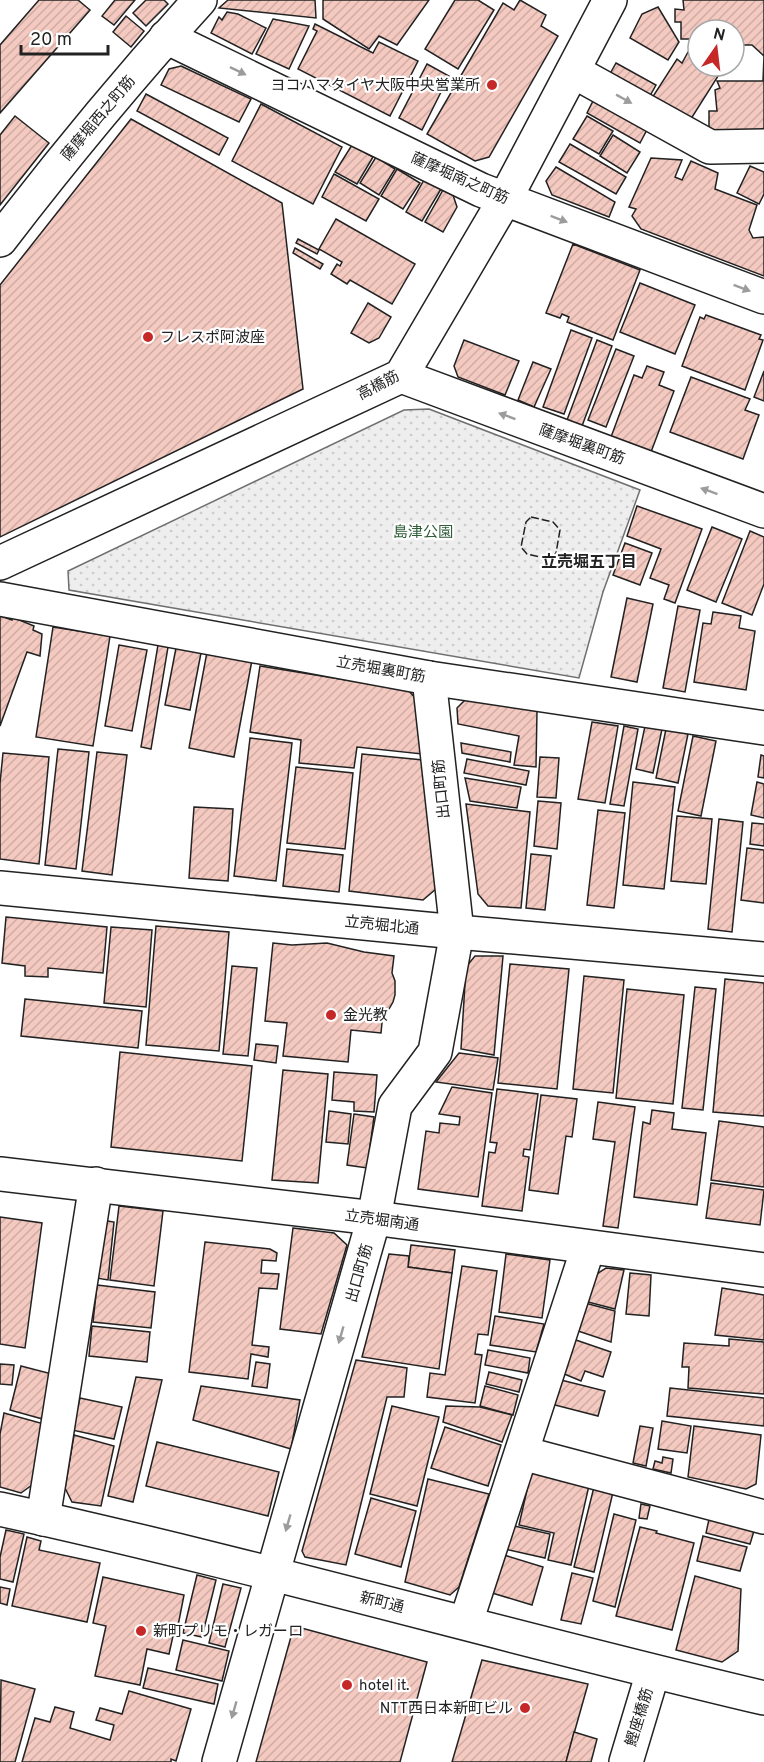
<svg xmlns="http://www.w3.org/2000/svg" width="764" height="1762" font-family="Overpass,'Noto Sans JP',sans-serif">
<defs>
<pattern id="park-dots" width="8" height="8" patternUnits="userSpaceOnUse" patternTransform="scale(1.5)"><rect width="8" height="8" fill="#eee"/><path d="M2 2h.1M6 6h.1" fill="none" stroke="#ccc" stroke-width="1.8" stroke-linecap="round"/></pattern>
<pattern id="building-hatch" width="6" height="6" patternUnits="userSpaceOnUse" patternTransform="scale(1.5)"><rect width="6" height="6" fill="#f3c9c0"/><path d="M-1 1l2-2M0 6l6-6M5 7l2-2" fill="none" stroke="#d0aca5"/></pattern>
</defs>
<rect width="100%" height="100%" fill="#fff"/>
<path fill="url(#park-dots)" stroke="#6f6f6f" stroke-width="1.5" d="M 429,409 L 640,490 L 603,592 L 579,678 L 69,590 L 68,571 L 404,410 Z"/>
<g fill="url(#building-hatch)" stroke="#222" stroke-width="1.5">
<path d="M 39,0 L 78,0 L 90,10 L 0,113 L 0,45 Z"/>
<path d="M 115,0 L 135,0 L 114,25 L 102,16 Z"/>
<path d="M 146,0 L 164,0 L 168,4 L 146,26 L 133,13 Z"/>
<path d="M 228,0 L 315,0 L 316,18 L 219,8 Z"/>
<path d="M 323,0 L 429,0 L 397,45 L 379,36 L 369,49 L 323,19 Z"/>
<path d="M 455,0 L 478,0 L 494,10 L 458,69 L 425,49 Z"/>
<path d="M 520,0 L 546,15 L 541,26 L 558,36 L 489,157 L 475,161 L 427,134 L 503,3 L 514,10 Z"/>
<path d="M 683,0 L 764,0 L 764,56 L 752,45 L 734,45 L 734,30 L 698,30 L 698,43 L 694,43 L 695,39 L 681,39 L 681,22 L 675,22 L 675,9 L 684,10 Z"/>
<path d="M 658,7 L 679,42 L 668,60 L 630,38 L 642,14 Z"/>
<path d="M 227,12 L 238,14 L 266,28 L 252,54 L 211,33 L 219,17 L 222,20 Z"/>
<path d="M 126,16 L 144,31 L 131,47 L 113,32 Z"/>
<path d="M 273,19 L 309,26 L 289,69 L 256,54 Z"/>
<path d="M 315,24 L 373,53 L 379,42 L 418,61 L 390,116 L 298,69 L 317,31 L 313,29 Z"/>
<path d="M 688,52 L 698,59 L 698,66 L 710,66 L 720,73 L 689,122 L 652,98 L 677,59 L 682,63 Z"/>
<path d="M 764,56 L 764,134 L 717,134 L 709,128 L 709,111 L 717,111 L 715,90 L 720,88 L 717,81 L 763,81 Z"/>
<path d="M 616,63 L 656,85 L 647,101 L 614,81 L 611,72 Z"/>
<path d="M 427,64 L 449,76 L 422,130 L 399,118 Z"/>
<path d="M 181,66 L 251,99 L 239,122 L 161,85 L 169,69 Z"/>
<path d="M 146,94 L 228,138 L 219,155 L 137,111 Z"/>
<path d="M 606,99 L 650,124 L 640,143 L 587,113 L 593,101 Z"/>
<path d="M 261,104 L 342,147 L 313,204 L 232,161 Z"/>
<path d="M 15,116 L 49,143 L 0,205 L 0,135 Z"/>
<path d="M 587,116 L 613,131 L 599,154 L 573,139 Z"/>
<path d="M 131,119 L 282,203 L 303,389 L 0,537 L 0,285 Z"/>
<path d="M 613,135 L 640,152 L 627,173 L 600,156 Z"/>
<path d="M 570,144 L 626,177 L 616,194 L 559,162 Z"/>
<path d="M 352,145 L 373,157 L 357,184 L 335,172 Z"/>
<path d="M 376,157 L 395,169 L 379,195 L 360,183 Z"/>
<path d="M 651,158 L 682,160 L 675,177 L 682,180 L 691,161 L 718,173 L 715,189 L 757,205 L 749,230 L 753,238 L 764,237 L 764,276 L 641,229 L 632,216 L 636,209 L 629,207 Z"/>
<path d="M 750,166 L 764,172 L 764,194 L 759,204 L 737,193 Z"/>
<path d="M 556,167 L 615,202 L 609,217 L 552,195 L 546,181 Z"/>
<path d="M 397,169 L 420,183 L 403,209 L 381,196 Z"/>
<path d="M 334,174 L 379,199 L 366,221 L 322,197 Z"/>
<path d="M 424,180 L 441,189 L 422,221 L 406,212 Z"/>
<path d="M 443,190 L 453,195 L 457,207 L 443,232 L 425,222 Z"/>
<path d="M 336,219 L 415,264 L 392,304 L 350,280 L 347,284 L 331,274 L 337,264 L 340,266 L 342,262 L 319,249 Z"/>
<path d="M 298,239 L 319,250 L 317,254 L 296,243 Z"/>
<path d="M 573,244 L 640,270 L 613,340 L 567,322 L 569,317 L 562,314 L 560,318 L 546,313 Z"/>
<path d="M 295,248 L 323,264 L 320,269 L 293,253 Z"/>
<path d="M 640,283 L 695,305 L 675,354 L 620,332 Z"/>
<path d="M 368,303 L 391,317 L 379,338 L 369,343 L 351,333 Z"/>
<path d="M 706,315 L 761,335 L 759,339 L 763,340 L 745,390 L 682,366 L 700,317 L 704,319 Z"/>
<path d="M 571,330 L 592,338 L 564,414 L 543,407 Z"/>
<path d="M 464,340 L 519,361 L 505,395 L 458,377 L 454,366 Z"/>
<path d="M 597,340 L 612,346 L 582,426 L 567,420 Z"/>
<path d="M 616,349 L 634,356 L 606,427 L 588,420 Z"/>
<path d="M 533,362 L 551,369 L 534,407 L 518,400 Z"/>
<path d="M 647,366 L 664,372 L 659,385 L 674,391 L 651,452 L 611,437 L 634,375 L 642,378 Z"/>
<path d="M 764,371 L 764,401 L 754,397 Z"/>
<path d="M 691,377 L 750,399 L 745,410 L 759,415 L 743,459 L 670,432 Z"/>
<path d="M 637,506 L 702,529 L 675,603 L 664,599 L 669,585 L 650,578 L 661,549 L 627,536 Z"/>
<path d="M 712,527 L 742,539 L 716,602 L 687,590 Z"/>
<path d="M 750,531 L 764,537 L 764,584 L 752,615 L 722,603 Z"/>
<path d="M 625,543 L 652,553 L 640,585 L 613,575 Z"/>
<path d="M 627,598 L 653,604 L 637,682 L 611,677 Z"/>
<path d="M 678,606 L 700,610 L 685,692 L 663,688 Z"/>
<path d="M 713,612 L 741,616 L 739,628 L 755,631 L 746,690 L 694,682 L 703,623 L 711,624 Z"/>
<path d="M 0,616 L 12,620 L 12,617 L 34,626 L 33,630 L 42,634 L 40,656 L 27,652 L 0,726 Z"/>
<path d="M 53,627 L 110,636 L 93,746 L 36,737 Z"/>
<path d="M 119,645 L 147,650 L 132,731 L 105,726 Z"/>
<path d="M 158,645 L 168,647 L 151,749 L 141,747 Z"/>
<path d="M 176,648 L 201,653 L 190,710 L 165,705 Z"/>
<path d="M 207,652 L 252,660 L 234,757 L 189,748 Z"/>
<path d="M 260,666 L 408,690 L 417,700 L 422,754 L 357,747 L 354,768 L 299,763 L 301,740 L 250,732 Z"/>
<path d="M 469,696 L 537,711 L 536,767 L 514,765 L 519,736 L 458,724 L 457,708 Z"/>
<path d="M 592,722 L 618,726 L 605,803 L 578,799 Z"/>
<path d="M 624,726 L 638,729 L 624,806 L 610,804 Z"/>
<path d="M 645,726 L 662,729 L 653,773 L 636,769 Z"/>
<path d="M 666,729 L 688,734 L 678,783 L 656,778 Z"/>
<path d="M 693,736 L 716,741 L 701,816 L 678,811 Z"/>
<path d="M 250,738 L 292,743 L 276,881 L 234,876 Z"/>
<path d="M 461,743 L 511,752 L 510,762 L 462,753 Z"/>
<path d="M 58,749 L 89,752 L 76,869 L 45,865 Z"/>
<path d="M 97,752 L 127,755 L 112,875 L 82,871 Z"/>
<path d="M 3,753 L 49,757 L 39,864 L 0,859 L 0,783 Z"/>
<path d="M 362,754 L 423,760 L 436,889 L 423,900 L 349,891 Z"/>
<path d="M 761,755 L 764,756 L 764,778 L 758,777 Z"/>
<path d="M 540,757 L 559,758 L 556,798 L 537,797 Z"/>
<path d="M 467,759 L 529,771 L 526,785 L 464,773 Z"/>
<path d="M 296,767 L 353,773 L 345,849 L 287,843 Z"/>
<path d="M 465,778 L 521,787 L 517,808 L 470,801 Z"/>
<path d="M 633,782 L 675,787 L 664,889 L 623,885 Z"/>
<path d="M 757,782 L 764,784 L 764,818 L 751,815 Z"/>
<path d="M 538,801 L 561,803 L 557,849 L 534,846 Z"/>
<path d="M 466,804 L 530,812 L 521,908 L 488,906 L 478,894 Z"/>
<path d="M 194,807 L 233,809 L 228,881 L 189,878 Z"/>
<path d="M 598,810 L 625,813 L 614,908 L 587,905 Z"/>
<path d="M 677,816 L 712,819 L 706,884 L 671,881 Z"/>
<path d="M 719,819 L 743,822 L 732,932 L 708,929 Z"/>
<path d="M 752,823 L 764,824 L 764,846 L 750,844 Z"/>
<path d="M 747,848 L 764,850 L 764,903 L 741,900 Z"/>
<path d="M 287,849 L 343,855 L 339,892 L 283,886 Z"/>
<path d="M 531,854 L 551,856 L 545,910 L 526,908 Z"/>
<path d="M 6,917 L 107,927 L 103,973 L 48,968 L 48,977 L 25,976 L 25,966 L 2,963 Z"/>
<path d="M 156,926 L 229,932 L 219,1051 L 146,1045 Z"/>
<path d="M 111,927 L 152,930 L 146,1007 L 104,1003 Z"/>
<path d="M 273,943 L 292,945 L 327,943 L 364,952 L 394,956 L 392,973 L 395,981 L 395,995 L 393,1002 L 389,1009 L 383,1012 L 381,1033 L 351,1030 L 348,1062 L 283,1056 L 287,1023 L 265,1021 Z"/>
<path d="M 475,956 L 503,956 L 494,1055 L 461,1049 L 466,967 Z"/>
<path d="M 510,964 L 569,969 L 557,1089 L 498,1083 Z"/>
<path d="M 232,966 L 257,968 L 248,1056 L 223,1054 Z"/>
<path d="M 584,976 L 624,980 L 613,1093 L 573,1089 Z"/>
<path d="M 725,979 L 764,983 L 764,1116 L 713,1112 Z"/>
<path d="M 695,987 L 716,989 L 703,1110 L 682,1108 Z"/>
<path d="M 627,989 L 684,995 L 673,1104 L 616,1098 Z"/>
<path d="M 25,999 L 142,1011 L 138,1048 L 21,1036 Z"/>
<path d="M 256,1044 L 278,1046 L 276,1063 L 254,1060 Z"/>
<path d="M 120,1052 L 252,1066 L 242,1161 L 111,1147 Z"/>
<path d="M 459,1053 L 498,1058 L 493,1090 L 436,1082 Z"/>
<path d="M 283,1070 L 328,1074 L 318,1183 L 272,1180 Z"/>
<path d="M 334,1072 L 377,1075 L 374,1112 L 354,1111 L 354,1102 L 332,1100 Z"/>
<path d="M 452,1087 L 492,1093 L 478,1197 L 418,1189 L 426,1131 L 439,1133 L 440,1123 L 459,1125 L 460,1117 L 439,1114 Z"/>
<path d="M 497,1089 L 538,1094 L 530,1150 L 524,1149 L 523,1156 L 529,1157 L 522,1211 L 482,1206 L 489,1152 L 495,1153 L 497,1143 L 490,1142 Z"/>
<path d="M 541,1095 L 577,1099 L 572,1137 L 566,1136 L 558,1194 L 529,1190 Z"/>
<path d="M 598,1102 L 635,1107 L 618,1228 L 603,1226 L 615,1142 L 593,1139 Z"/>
<path d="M 652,1110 L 674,1113 L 672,1129 L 706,1133 L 697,1205 L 634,1197 L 643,1122 L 650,1124 Z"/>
<path d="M 329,1111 L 351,1114 L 348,1144 L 326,1142 Z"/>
<path d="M 354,1114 L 374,1117 L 367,1168 L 347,1165 Z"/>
<path d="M 719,1121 L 764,1127 L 764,1187 L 711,1180 Z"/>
<path d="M 711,1183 L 764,1190 L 760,1225 L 706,1218 Z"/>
<path d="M 119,1206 L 163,1211 L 154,1286 L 110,1280 Z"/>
<path d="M 0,1217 L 42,1223 L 25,1348 L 0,1344 Z"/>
<path d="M 102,1220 L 114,1222 L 108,1280 L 96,1278 Z"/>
<path d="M 293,1228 L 334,1233 L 347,1245 L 321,1334 L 280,1329 Z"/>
<path d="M 205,1242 L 270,1249 L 277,1253 L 276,1261 L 262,1260 L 261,1273 L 279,1274 L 277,1289 L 259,1288 L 252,1345 L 269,1347 L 268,1357 L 251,1354 L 248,1379 L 189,1372 Z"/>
<path d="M 411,1245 L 455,1250 L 452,1273 L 408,1267 Z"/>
<path d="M 389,1254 L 409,1256 L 408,1267 L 452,1273 L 439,1369 L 362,1357 Z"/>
<path d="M 506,1254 L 550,1260 L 542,1318 L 499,1312 Z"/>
<path d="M 462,1266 L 497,1271 L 488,1335 L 478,1334 L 475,1354 L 482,1355 L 475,1403 L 427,1397 L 430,1373 L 445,1375 Z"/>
<path d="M 606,1268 L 624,1270 L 615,1309 L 584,1301 L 592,1277 Z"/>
<path d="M 630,1273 L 651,1275 L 649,1316 L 626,1314 Z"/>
<path d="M 97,1285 L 155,1292 L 151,1328 L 93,1322 Z"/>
<path d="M 722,1288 L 764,1295 L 764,1340 L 715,1335 Z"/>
<path d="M 585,1303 L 615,1311 L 611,1342 L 578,1331 Z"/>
<path d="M 495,1316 L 544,1324 L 536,1352 L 490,1345 Z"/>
<path d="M 92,1326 L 150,1332 L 147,1362 L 89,1356 Z"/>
<path d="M 573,1339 L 611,1352 L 603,1377 L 585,1371 L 581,1381 L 562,1373 Z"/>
<path d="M 729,1339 L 764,1342 L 764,1394 L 688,1388 L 689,1367 L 682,1367 L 684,1343 L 729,1346 Z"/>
<path d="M 488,1350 L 530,1358 L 528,1373 L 485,1365 Z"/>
<path d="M 356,1360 L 407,1368 L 404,1397 L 387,1397 L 346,1565 L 305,1557 L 302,1551 Z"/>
<path d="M 256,1362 L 270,1364 L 267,1388 L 252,1386 Z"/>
<path d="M 0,1364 L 14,1365 L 12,1385 L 0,1384 Z"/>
<path d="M 21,1366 L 52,1374 L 46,1420 L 10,1410 Z"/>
<path d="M 489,1372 L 522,1380 L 519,1392 L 486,1384 Z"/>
<path d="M 136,1377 L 162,1380 L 133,1502 L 108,1496 Z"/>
<path d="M 557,1379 L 605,1391 L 598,1416 L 551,1404 Z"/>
<path d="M 201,1386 L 300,1400 L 291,1449 L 193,1420 Z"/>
<path d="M 485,1386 L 518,1395 L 513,1415 L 480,1406 Z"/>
<path d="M 670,1388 L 764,1398 L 764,1426 L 667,1416 Z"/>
<path d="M 80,1398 L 122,1407 L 114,1439 L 72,1430 Z"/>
<path d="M 392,1406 L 439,1417 L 417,1506 L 370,1494 Z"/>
<path d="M 446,1406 L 480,1407 L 512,1415 L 502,1442 L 443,1422 Z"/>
<path d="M 4,1413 L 44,1424 L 36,1482 L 21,1493 L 0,1487 L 0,1434 Z"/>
<path d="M 662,1421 L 691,1426 L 687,1453 L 658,1449 Z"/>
<path d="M 640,1426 L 653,1428 L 646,1466 L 633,1463 Z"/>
<path d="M 694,1426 L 761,1435 L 756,1484 L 746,1489 L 688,1477 Z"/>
<path d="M 445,1427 L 501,1445 L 488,1486 L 431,1468 Z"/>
<path d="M 74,1435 L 114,1446 L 101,1506 L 72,1502 L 65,1488 Z"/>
<path d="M 157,1442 L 279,1472 L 268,1516 L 146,1486 Z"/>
<path d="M 663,1457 L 673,1459 L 671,1473 L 653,1469 L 655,1461 L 662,1463 Z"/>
<path d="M 532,1468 L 590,1481 L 571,1565 L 548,1560 L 554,1533 L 519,1525 Z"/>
<path d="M 428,1479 L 489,1494 L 459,1587 L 450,1595 L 405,1582 Z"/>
<path d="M 595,1483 L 614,1488 L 594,1572 L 574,1567 Z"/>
<path d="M 371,1498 L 416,1511 L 401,1567 L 355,1554 Z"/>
<path d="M 641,1504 L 650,1506 L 647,1519 L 639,1518 Z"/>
<path d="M 711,1510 L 754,1531 L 750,1544 L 706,1533 Z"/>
<path d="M 614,1514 L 636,1520 L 615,1607 L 593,1601 Z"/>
<path d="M 510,1525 L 550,1534 L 545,1558 L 505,1549 Z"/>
<path d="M 640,1527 L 657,1531 L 656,1533 L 694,1543 L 672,1630 L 616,1616 Z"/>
<path d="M 6,1530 L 24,1534 L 13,1582 L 0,1579 L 0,1557 Z"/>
<path d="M 703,1536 L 747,1547 L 740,1571 L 697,1561 Z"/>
<path d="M 27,1537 L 41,1541 L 39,1550 L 100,1563 L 87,1622 L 12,1606 Z"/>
<path d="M 504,1555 L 543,1567 L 532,1605 L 492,1593 Z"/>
<path d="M 572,1573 L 593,1578 L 581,1624 L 561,1620 Z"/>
<path d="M 197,1575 L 216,1580 L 202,1637 L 183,1633 Z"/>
<path d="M 695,1576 L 741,1589 L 738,1651 L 722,1662 L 676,1650 Z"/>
<path d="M 103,1577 L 184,1595 L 176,1636 L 173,1636 L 169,1654 L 147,1649 L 140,1685 L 95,1676 L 106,1626 L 93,1623 Z"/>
<path d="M 223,1584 L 241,1588 L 225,1647 L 209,1643 Z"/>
<path d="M 0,1587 L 10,1589 L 7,1605 L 0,1603 Z"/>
<path d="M 294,1626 L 427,1662 L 400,1762 L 256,1762 Z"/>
<path d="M 183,1640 L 229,1651 L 222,1681 L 176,1670 Z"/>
<path d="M 482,1660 L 588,1684 L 566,1762 L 452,1762 Z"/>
<path d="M 148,1668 L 218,1684 L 214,1704 L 143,1688 Z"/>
<path d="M 1,1680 L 35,1689 L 15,1762 L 0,1762 Z"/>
<path d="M 129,1691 L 191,1709 L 176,1761 L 171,1759 L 171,1762 L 22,1762 L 35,1718 L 50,1722 L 55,1707 L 74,1712 L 70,1728 L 110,1740 L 114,1725 L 96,1720 L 100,1708 L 122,1714 Z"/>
<path d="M 574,1732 L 597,1739 L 591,1762 L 566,1762 Z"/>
</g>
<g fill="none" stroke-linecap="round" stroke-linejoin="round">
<g stroke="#222" stroke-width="36">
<g id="minor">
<path d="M 166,37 L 481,190 L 764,297"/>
<path d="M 573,71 L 710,147 L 764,146"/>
<path d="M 0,240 C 63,158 130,77 200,0"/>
<path d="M 401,376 L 764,511"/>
<path d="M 0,563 L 401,376 L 505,199 L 610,0"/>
<path d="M 0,599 L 429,678 L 764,728"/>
<path d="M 0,888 L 457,932 L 764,959"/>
<path d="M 0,1174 L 374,1218 L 764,1270"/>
<path d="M 522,1453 L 764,1517"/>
<path d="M 0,1509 C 256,1565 509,1638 764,1698"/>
<path d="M 43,1519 L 96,1184"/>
<path d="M 466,1622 L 588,1248"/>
<path d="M 219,1762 L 374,1218 L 395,1106 L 435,1052 L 457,932 L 429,678"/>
<path d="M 626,1762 L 653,1672"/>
</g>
</g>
<use href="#minor" stroke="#fff" stroke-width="33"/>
<path stroke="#222" stroke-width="1.5" stroke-dasharray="8 3" stroke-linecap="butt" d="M 531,517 L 553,522 L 560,530 L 556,553 L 549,559 L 527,554 L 521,547 L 526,522 Z"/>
</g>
<defs><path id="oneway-solid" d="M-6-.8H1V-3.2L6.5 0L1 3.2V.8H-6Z" transform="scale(1.5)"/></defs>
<g fill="#9c9c9c">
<use href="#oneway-solid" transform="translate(238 71) rotate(26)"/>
<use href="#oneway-solid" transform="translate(624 99) rotate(29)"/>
<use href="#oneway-solid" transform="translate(559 219) rotate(21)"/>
<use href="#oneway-solid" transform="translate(742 288) rotate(21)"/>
<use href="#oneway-solid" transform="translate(507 416) rotate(-160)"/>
<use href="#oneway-solid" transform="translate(709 491) rotate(-160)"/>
<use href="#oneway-solid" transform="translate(341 1335) rotate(106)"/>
<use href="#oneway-solid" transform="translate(288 1523) rotate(106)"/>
<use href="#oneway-solid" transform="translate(234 1710) rotate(106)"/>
</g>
<g fill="#c62828" stroke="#fff" stroke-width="2">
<circle cx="492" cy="85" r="6"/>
<circle cx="148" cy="337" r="6"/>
<circle cx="331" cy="1015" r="6"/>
<circle cx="141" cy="1631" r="6"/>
<circle cx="347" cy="1685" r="6"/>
<circle cx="525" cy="1708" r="6"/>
</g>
<g text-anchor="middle" stroke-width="4.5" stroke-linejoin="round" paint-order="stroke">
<g font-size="15" fill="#222" stroke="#fff" text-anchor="start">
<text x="480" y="90" text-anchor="end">ヨコハマタイヤ大阪中央営業所</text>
<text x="160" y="342">フレスポ阿波座</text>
<text x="343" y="1020">金光教</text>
<text x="153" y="1636">新町プリモ・レガーロ</text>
<text x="359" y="1690">hotel it.</text>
<text x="513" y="1713" text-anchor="end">NTT西日本新町ビル</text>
</g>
<g font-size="15" fill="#222" stroke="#fff">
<text transform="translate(98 118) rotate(-50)" y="5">薩摩堀西之町筋</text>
<text transform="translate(460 178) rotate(24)" y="5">薩摩堀南之町筋</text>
<text transform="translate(378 385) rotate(-28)" y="5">高橋筋</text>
<text transform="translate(582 444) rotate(20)" y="5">薩摩堀裏町筋</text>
<text transform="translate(381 669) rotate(10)" y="5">立売堀裏町筋</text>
<text transform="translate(441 789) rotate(-96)" y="5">出口町筋</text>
<text transform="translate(382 925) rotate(6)" y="5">立売堀北通</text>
<text transform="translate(382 1220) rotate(8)" y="5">立売堀南通</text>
<text transform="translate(359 1273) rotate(-74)" y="5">出口町筋</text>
<text transform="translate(382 1602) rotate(14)" y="5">新町通</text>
<text transform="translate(639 1717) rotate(-73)" y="5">鰹座橋筋</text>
</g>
<g font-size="15" fill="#2f5e38" stroke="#fff">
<text x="423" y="537">島津公園</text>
</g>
<g font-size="16" font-weight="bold" fill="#222" stroke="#fff">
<text x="589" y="567">立売堀五丁目</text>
</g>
</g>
<g transform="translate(716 48) rotate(14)"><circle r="28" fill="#ffffff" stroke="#a7a7a7" stroke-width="1.5"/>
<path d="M0-4.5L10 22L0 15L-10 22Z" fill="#c62828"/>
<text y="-9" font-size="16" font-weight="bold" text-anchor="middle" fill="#222222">N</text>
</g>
<path d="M21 45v9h87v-9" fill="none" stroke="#222222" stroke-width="3"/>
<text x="30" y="45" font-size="18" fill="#222222" stroke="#ffffff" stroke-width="4.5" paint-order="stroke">20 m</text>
</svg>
